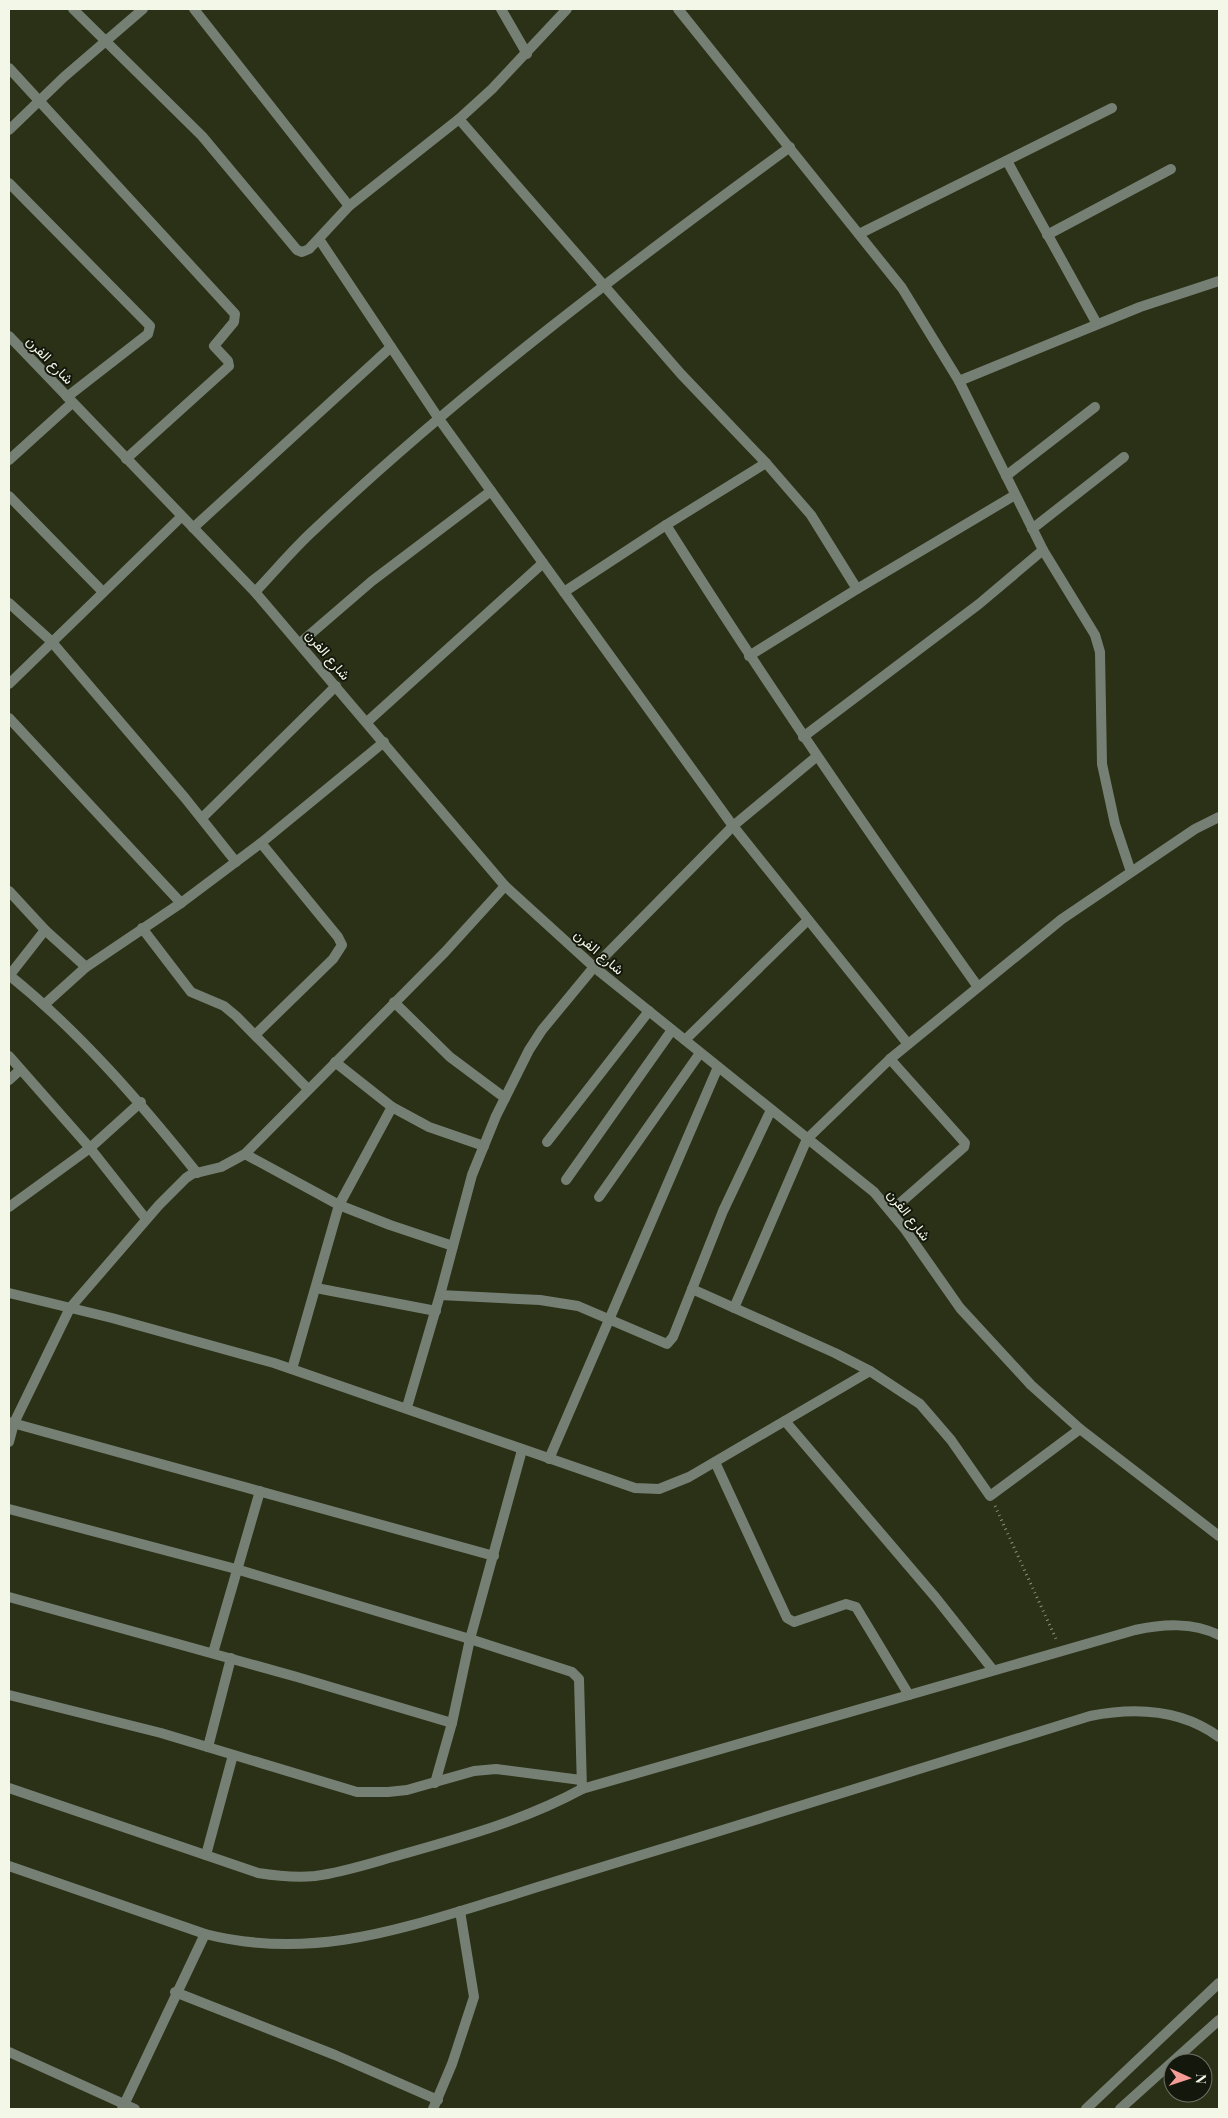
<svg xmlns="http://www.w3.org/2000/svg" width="1228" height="2118" font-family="'Playfair Display',Vazirmatn,serif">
<rect width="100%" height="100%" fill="#2a3116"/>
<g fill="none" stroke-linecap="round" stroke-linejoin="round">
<path stroke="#8a907b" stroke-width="3" stroke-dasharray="1 4" stroke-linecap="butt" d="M 995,1506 L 1057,1641"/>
<g stroke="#767f74" stroke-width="10">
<path d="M 73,9 L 202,136 L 297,250 L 302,252 L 309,249 L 349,206 L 459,119 L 492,89 L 567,9"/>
<path d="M 194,9 L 349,206"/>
<path d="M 501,9 L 527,54"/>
<path d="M 678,9 L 902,288 L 959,381 L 1043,550 L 1095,635 L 1100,652 L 1102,764 L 1115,824 L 1131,872"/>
<path d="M 9,68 L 235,314 L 234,322 L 214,346 L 228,361 L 229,366 L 126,459"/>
<path d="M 459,119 L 681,374 L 766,463 L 811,515 L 857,589"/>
<path d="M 9,130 L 64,77 L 143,9"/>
<path d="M 1007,161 L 1097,324"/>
<path d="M 9,183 L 150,326 L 148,334 L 67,397"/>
<path d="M 859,234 L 1112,108"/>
<path d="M 1047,235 L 1171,169"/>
<path d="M 319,239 L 439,419 L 733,826 L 908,1044"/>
<path d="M 9,336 L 255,592 L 505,886 L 594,967 L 874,1192 L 904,1228 L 960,1308 L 1031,1385 L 1080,1429 L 1219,1536"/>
<path d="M 959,381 L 1140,307 L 1219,281"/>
<path d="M 9,460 L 72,403"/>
<path d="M 1006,476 L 1095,407"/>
<path d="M 9,496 L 103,592"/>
<path d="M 666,525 C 765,682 870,835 978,987"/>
<path d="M 193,528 L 391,347"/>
<path d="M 1032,529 L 1124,457"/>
<path d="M 255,592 C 275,571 294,548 315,529 C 463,389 626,267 790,147"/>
<path d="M 564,592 L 666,525 L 766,463"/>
<path d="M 9,603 L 51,641 L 185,798 L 236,862"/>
<path d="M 300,643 L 372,581 L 491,491"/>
<path d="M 749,656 L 857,589 L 1015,495"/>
<path d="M 9,684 L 181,517"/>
<path d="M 9,718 L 181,903"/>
<path d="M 367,722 L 543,563"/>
<path d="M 803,737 L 979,604 L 1043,550"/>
<path d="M 202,818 L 336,686"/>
<path d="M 9,891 L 45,930 L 86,967"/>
<path d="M 142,928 L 191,992 L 224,1006 L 236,1016 L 308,1089"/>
<path d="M 9,975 C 80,1032 140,1102 197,1173"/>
<path d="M 9,976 L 45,930"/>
<path d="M 394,1002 L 450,1057 L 505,1098"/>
<path d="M 45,1004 L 86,967 L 181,903 L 261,843 L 384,742"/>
<path d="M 256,1034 L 333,959 L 342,945 L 338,937 L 261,843"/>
<path d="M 685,1040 L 808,920"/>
<path d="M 9,1056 L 90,1148 L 146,1219"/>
<path d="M 890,1059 L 965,1143 L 964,1147 L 891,1211"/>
<path d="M 335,1062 L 392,1107 L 429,1127 L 484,1146"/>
<path d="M 9,1080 L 20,1070"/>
<path d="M 547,1142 L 649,1011"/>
<path d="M 245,1154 L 339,1205 L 390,1225 L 453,1246"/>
<path d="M 566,1180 L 672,1030"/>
<path d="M 599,1197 L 700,1053"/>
<path d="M 9,1207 L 90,1148 L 141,1102"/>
<path d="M 316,1288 L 436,1311"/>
<path d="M 692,1289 L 835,1353 L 870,1371 L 920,1404 L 951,1440 L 990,1496 L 1080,1429"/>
<path d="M 9,1293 L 112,1318 L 274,1363 L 635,1488 L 659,1489 L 689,1477 L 870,1371"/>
<path d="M 440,1295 L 540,1300 L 578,1306 L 667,1344 L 673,1337 L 723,1211 L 771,1110"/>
<path d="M 734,1308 L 807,1139 L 890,1059 L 1062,919 L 1195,829 L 1219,817"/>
<path d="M 292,1369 L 339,1205 L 392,1107"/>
<path d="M 407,1407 L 440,1295 L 472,1175 L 496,1116 L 529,1050 L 542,1030 L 594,967 L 733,826 L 816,757"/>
<path d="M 785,1421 L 936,1598 L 993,1670"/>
<path d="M 9,1422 L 494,1556"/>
<path d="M 9,1442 L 14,1423 L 70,1308 L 159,1205 L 186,1178 L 192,1174 L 221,1167 L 245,1154 L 445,952 L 505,886"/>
<path d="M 549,1459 L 718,1067"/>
<path d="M 715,1462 L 787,1618 L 794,1622 L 846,1604 L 856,1607 L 909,1695"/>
<path d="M 9,1509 L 236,1569 L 470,1639 L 572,1672 L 579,1679 L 582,1789"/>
<path d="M 9,1597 L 297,1677 L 452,1723"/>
<path d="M 213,1653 L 260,1491"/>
<path d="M 9,1695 L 161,1733 L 357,1792 L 388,1792 L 407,1790 L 474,1771 L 496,1769 L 581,1780"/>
<path d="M 208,1747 L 231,1658"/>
<path d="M 435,1783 L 452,1723 L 470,1639 L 522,1450"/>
<path d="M 9,1788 L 258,1873 C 277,1876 296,1878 315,1876 C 346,1872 377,1861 407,1853 C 467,1836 527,1819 582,1789 L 1135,1630 C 1163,1624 1192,1622 1219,1635"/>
<path d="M 206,1855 L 233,1755"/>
<path d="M 9,1866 L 205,1934 C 312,1961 401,1929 503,1898 C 559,1880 615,1863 671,1846 C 811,1803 951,1760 1090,1716 C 1135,1707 1181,1709 1219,1737"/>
<path d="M 175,1992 L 335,2055 L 438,2100"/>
<path d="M 9,2052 L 135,2109"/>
<path d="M 122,2109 L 205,1934"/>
<path d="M 433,2109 L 452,2064 L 474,1997 L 460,1911"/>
<path d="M 1086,2109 L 1219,1983"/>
<path d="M 1120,2109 L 1219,2020"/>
</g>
</g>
<g text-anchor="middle" stroke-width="4" stroke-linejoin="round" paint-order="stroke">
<g font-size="14" fill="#f2f7e7" stroke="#14170c">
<text transform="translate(50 360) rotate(46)" y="5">شارع الفرن</text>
<text transform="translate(328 655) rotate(50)" y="5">شارع الفرن</text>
<text transform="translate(599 952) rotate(41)" y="5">شارع الفرن</text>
<text transform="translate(909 1215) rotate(52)" y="5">شارع الفرن</text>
</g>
</g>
<rect width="1228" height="2118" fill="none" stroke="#f2f7e7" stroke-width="20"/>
<g transform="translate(1188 2078) rotate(93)"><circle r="24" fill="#14170c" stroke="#6d7164"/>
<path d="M0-4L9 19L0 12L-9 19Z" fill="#f59c96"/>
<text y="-8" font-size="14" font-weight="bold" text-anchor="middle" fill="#f2f7e7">N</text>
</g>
</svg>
